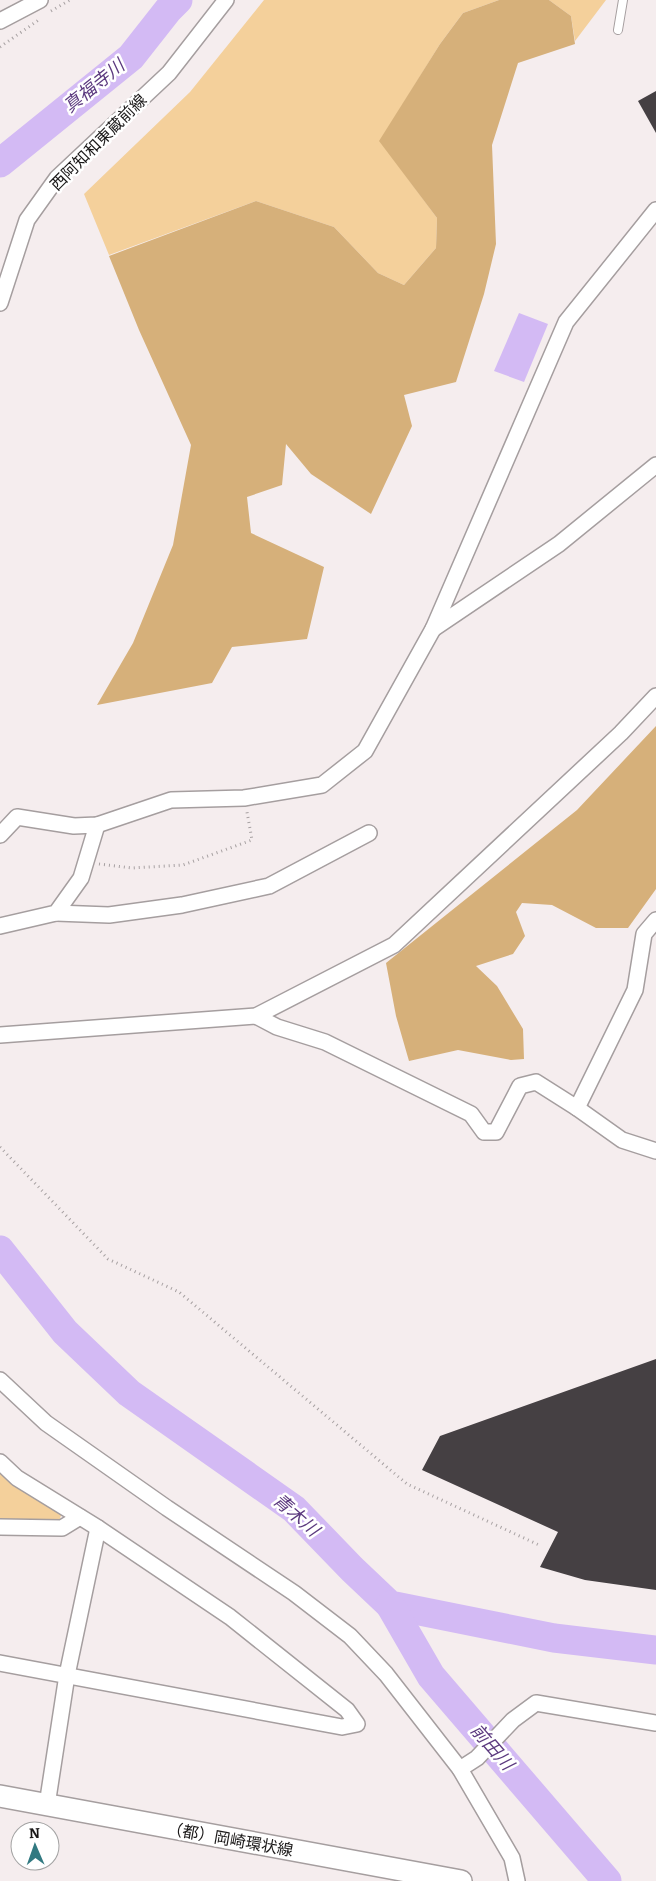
<svg xmlns="http://www.w3.org/2000/svg" width="656" height="1881" font-family="Bitter,'Noto Sans JP',serif">
<rect width="100%" height="100%" fill="#f5edee"/>
<g fill="#f4d09b">
<path d="M 264,0 L 499,0 L 463,13 L 440,44 L 380,141 L 437,218 L 436,248 L 404,285 L 378,273 L 334,227 L 256,201 L 109,255 L 84,194 L 190,92 Z"/>
<path d="M 549,0 L 606,0 L 575,41 L 571,16 Z"/>
<path d="M 0,1471 L 62,1513 L 59,1521 L 0,1520 Z"/>
</g>
<g fill="#d6b07a">
<path d="M 499,0 L 549,0 L 571,16 L 575,44 L 518,63 L 492,145 L 496,244 L 484,294 L 456,382 L 404,395 L 412,426 L 371,514 L 311,474 L 286,444 L 282,485 L 247,497 L 251,533 L 324,567 L 307,639 L 232,647 L 212,683 L 97,705 L 133,643 L 173,545 L 191,445 L 139,330 L 109,256 L 256,201 L 334,227 L 378,273 L 404,285 L 436,248 L 437,218 L 379,141 L 440,44 L 463,13 Z"/>
<path d="M 656,726 L 656,889 L 628,928 L 596,928 L 552,905 L 522,903 L 516,912 L 525,936 L 513,954 L 476,966 L 497,986 L 523,1029 L 524,1059 L 511,1060 L 458,1050 L 409,1061 L 396,1016 L 386,963 L 577,810 Z"/>
</g>
<path fill="#d3baf4" d="M 519,313 L 548,324 L 524,382 L 494,371 Z"/>
<g fill="none" stroke-linecap="round" stroke-linejoin="round">
<g stroke="#d3baf4" stroke-width="29">
<path d="M 0,163 L 131,57 L 168,10 L 178,0"/>
<path d="M 0,1250 L 65,1332 L 129,1393 L 294,1509 L 352,1569 L 390,1605 L 554,1638 L 656,1650"/>
<path d="M 390,1605 L 431,1676 L 607,1881"/>
</g>
</g>
<g fill="#454043">
<path d="M 656,91 L 656,133 L 638,101 Z"/>
<path d="M 656,1359 L 656,1590 L 585,1580 L 540,1567 L 558,1532 L 422,1470 L 440,1436 Z"/>
</g>
<g fill="none" stroke-linecap="round" stroke-linejoin="round">
<g stroke="#a59e9f" stroke-width="10">
<path id="lane" d="M 618,30 L 623,0"/>
</g>
<g stroke="#a59e9f" stroke-width="18">
<g id="street">
<path d="M 0,21 L 40,0"/>
<path d="M 0,303 L 27,220 L 57,178 L 169,73 L 226,0"/>
<path d="M 433,629 L 559,544 L 656,465"/>
<path d="M 0,835 L 17,817 L 74,826 L 97,825 L 171,800 L 244,798 L 322,785 L 365,751 L 433,629 L 566,322 L 656,210"/>
<path d="M 56,913 L 109,915 L 182,905 L 269,886 L 369,833"/>
<path d="M 0,926 L 56,913 L 81,878 L 97,825"/>
<path d="M 256,1016 L 277,1027 L 325,1042 L 471,1114 L 484,1132 L 496,1132 L 520,1086 L 536,1082 L 577,1108 L 622,1140 L 656,1151"/>
<path d="M 0,1035 L 256,1016 L 394,945 L 621,733 L 656,696"/>
<path d="M 577,1108 L 635,990 L 644,934 L 656,920"/>
<path d="M 0,1380 L 46,1423 L 167,1508 L 294,1593 L 350,1636 L 386,1674 L 460,1769 L 512,1858 L 517,1881"/>
<path d="M 0,1462 L 17,1478 L 98,1528 L 230,1617 L 347,1710 L 357,1724 L 342,1727 L 0,1663"/>
<path d="M 0,1527 L 62,1528 L 80,1517"/>
<path d="M 460,1769 L 477,1758 L 513,1720 L 536,1703 L 656,1723"/>
<path d="M 47,1805 L 67,1675 L 98,1528"/>
</g>
</g>
<g stroke="#a59e9f" stroke-width="24">
<path id="secondary" d="M 0,1796 L 461,1881"/>
</g>
<g stroke="#a7a1a2" stroke-width="3" stroke-dasharray="1 4" stroke-linecap="butt">
<path d="M 51,11 L 70,0"/>
<path d="M 0,47 L 40,19"/>
<path d="M 99,864 L 132,868 L 183,865 L 252,840 L 247,812"/>
<path d="M 0,1147 L 108,1259 L 179,1292 L 407,1484 L 539,1545"/>
</g>
<use href="#lane" stroke="#fff" stroke-width="8"/>
<use href="#street" stroke="#fff" stroke-width="15"/>
<use href="#secondary" stroke="#fff" stroke-width="21"/>
</g>
<g text-anchor="middle" stroke-width="5" stroke-linejoin="round" paint-order="stroke">
<g font-size="16" fill="#1a1818" stroke="#fff">
<text transform="translate(98 142) rotate(-45)" y="6">西阿知和東蔵前線</text>
<text transform="translate(230 1839) rotate(10)" y="6">（都）岡崎環状線</text>
</g>
<g font-size="18" font-style="italic" fill="#5c3a7f" stroke="#fff">
<text transform="translate(94 86) rotate(-39)" y="6">真福寺川</text>
<text transform="translate(296 1515) rotate(41)" y="6">青木川</text>
<text transform="translate(492 1747) rotate(49)" y="6">前田川</text>
</g>
</g>
<g transform="translate(35 1846) rotate(358)"><circle r="24" fill="#ffffff" stroke="#a3a3a3"/>
<path d="M0-4L9 19L0 12L-9 19Z" fill="#317981"/>
<text y="-8" font-size="14" font-weight="bold" text-anchor="middle" fill="#1a1818">N</text>
</g>
</svg>
